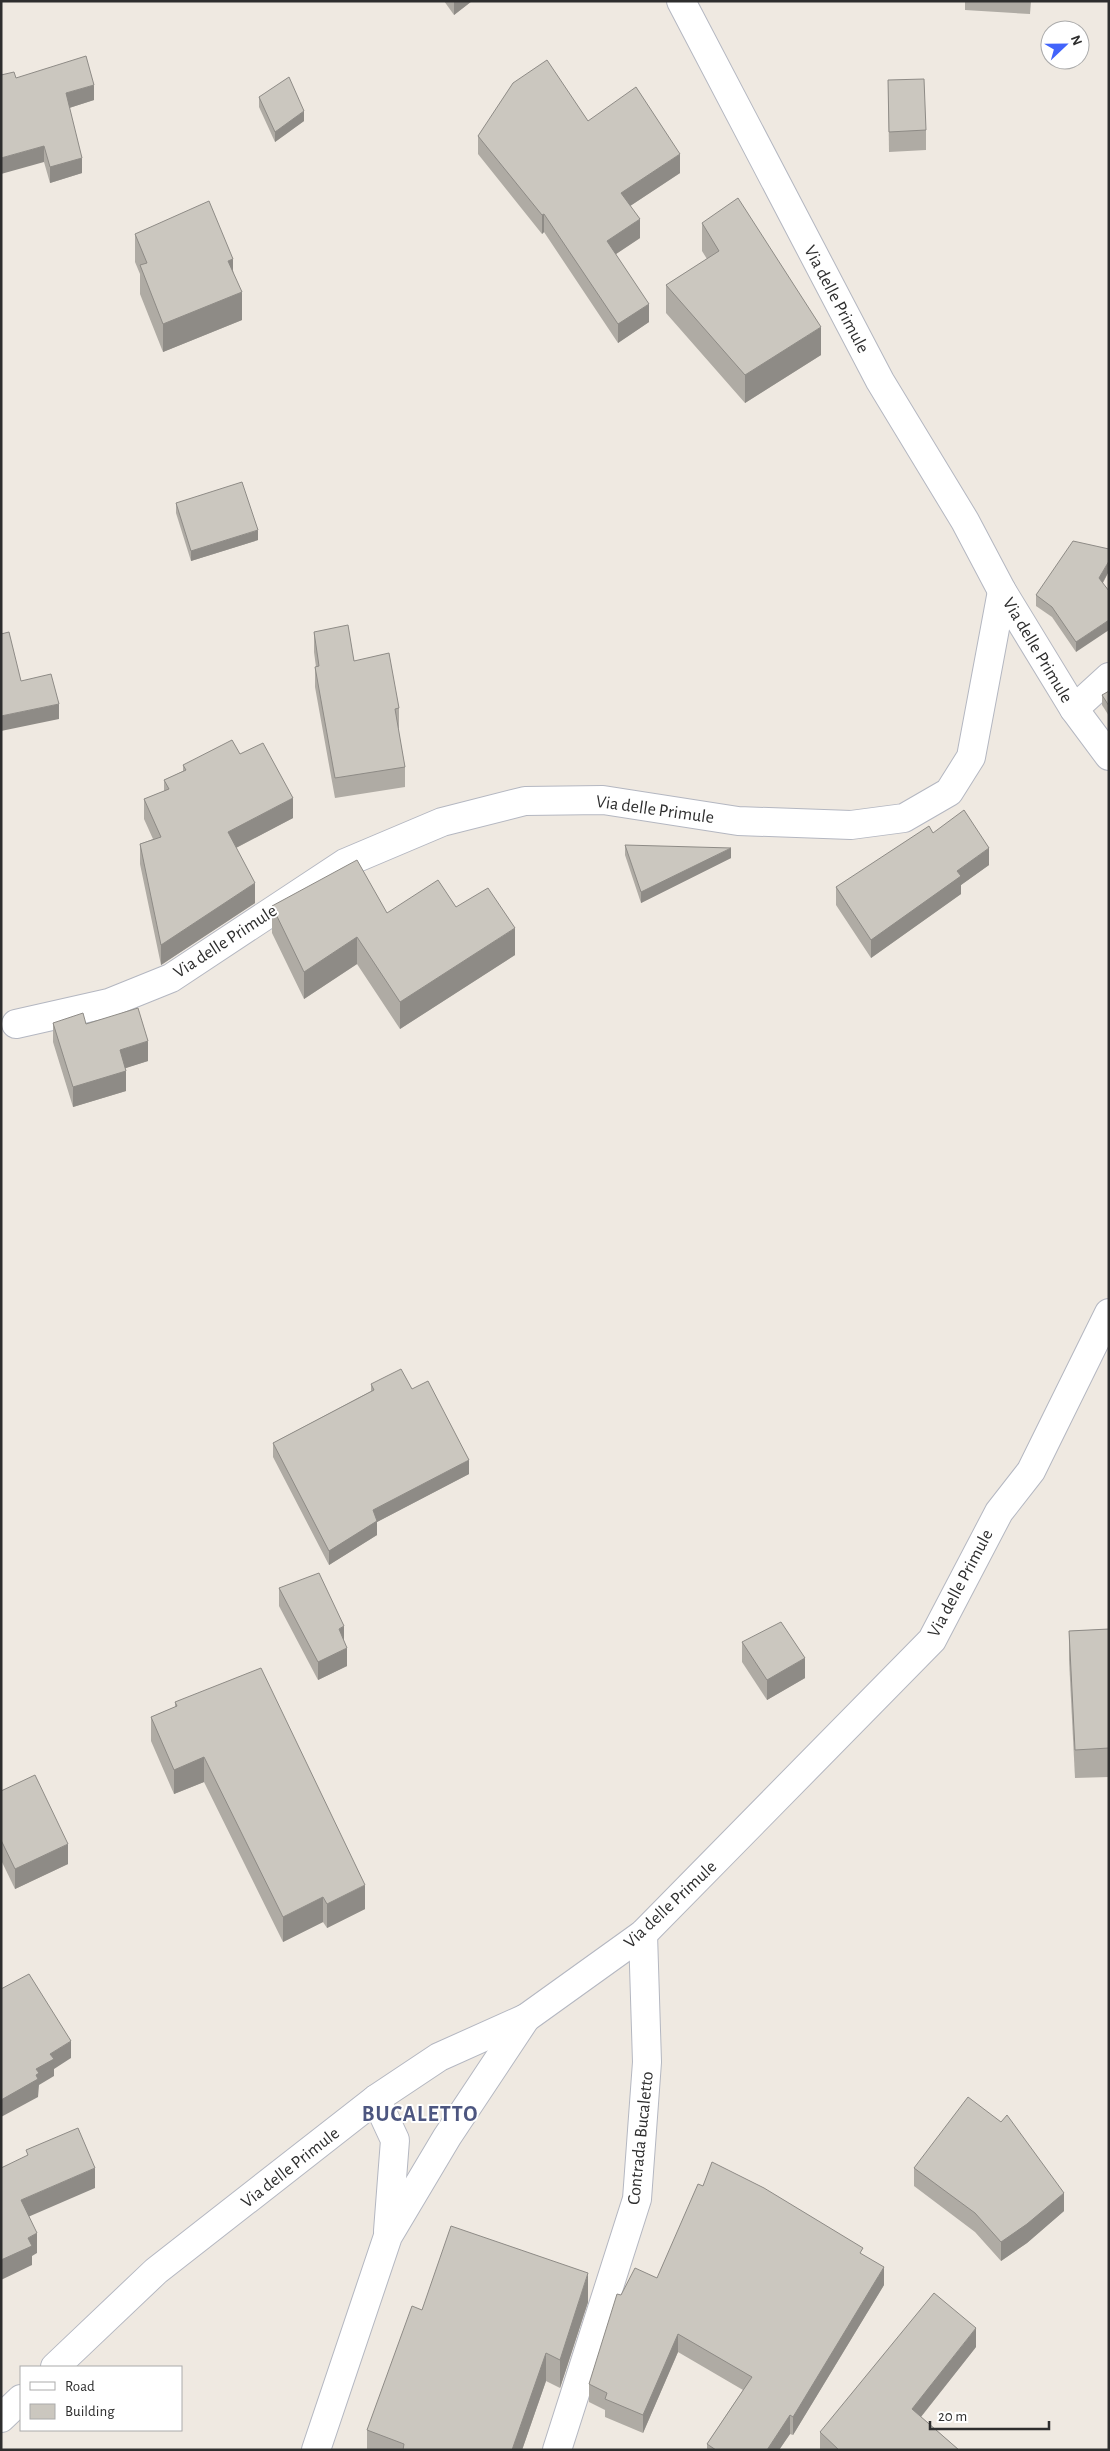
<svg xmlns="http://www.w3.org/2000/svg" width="1110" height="2451" font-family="'Alegreya Sans',sans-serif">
<rect width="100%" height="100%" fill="#efe9e1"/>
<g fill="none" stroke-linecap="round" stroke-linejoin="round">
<g stroke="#b4b7c1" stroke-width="30">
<g id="street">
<path d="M 681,1 L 880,381 L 965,521 L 1002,591 L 1074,709 L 1109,756"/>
<path d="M 1074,709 L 1109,677"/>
<path d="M 16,1024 L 109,1003 L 171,978 L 345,863 L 442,822 L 525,801 L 603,800 L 738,821 L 851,825 L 904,818 L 949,792 L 971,757 L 1002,591"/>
<path d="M 376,2099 L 395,2140 L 388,2231"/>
<path d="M 55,2367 L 156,2271 L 376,2099 L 439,2057 L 526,2018 L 643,1934 L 932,1640 L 999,1512 L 1031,1471 L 1109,1313"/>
<path d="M 1,2418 L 21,2399"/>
<path d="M 316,2450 L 388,2236 L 447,2137 L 526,2018"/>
<path d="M 557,2450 L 637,2199 L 647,2062 L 643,1934"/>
</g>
</g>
<use href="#street" stroke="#fff" stroke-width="28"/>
</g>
<g fill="#afaba4">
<path d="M 444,1 L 472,1 L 454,15 Z"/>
<path d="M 871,1 L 897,1 L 897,2 Z"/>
<path d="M 965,1 L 1031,1 L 1030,14 L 965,10 Z"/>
<path d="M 16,78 L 94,100 L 69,108 L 82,173 L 50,183 L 44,162 Z"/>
<path d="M 888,80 L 926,130 L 926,150 L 889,152 Z"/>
<path d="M 259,97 L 304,121 L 275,142 L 259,107 Z"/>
<path d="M 588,121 L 680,173 L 630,206 L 640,238 L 616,254 L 649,322 L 618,343 L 544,232 L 542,234 L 478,154 L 478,136 Z"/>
<path d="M 702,223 L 821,355 L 745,403 L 666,313 L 666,285 L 707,259 L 702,251 Z"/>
<path d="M 135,234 L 233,270 L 242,320 L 163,352 L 140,294 L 140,274 L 135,262 Z"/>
<path d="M 176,503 L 258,540 L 191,561 L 176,513 Z"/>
<path d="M 1109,571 L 1103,583 L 1076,652 L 1052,617 L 1036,606 L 1036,595 Z"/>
<path d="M 314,632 L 354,661 L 399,708 L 399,728 L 398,728 L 405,767 L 405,787 L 335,798 L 315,687 L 315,667 L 316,667 L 314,652 Z"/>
<path d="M 1109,691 L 1109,716 L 1102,705 L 1102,695 Z"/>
<path d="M 240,754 L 293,818 L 236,848 L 255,903 L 161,965 L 140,864 L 140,844 L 153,839 L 144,819 L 144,799 L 164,791 L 164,780 L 183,771 L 183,765 Z"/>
<path d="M 933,833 L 989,865 L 961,885 L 961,894 L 871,958 L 836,905 L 836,887 Z"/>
<path d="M 625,845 L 731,858 L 641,903 L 625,855 Z"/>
<path d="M 272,906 L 387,913 L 456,907 L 515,955 L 400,1029 L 357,964 L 304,999 L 272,933 Z"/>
<path d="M 53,1023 L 86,1024 L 148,1061 L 125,1068 L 126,1091 L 73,1107 L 53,1042 Z"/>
<path d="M 371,1384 L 412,1389 L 469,1474 L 377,1522 L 377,1535 L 329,1565 L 273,1457 L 273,1443 L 371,1391 Z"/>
<path d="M 279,1588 L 344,1642 L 347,1666 L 318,1680 L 279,1606 Z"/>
<path d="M 1109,1629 L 1109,1777 L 1075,1778 L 1069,1660 L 1069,1631 Z"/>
<path d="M 742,1642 L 805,1678 L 767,1700 L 742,1662 Z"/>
<path d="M 175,1702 L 365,1909 L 327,1928 L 323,1922 L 283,1942 L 204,1782 L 174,1794 L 151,1741 L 151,1717 L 175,1707 Z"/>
<path d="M 1,1791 L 68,1864 L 15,1889 L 1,1860 Z"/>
<path d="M 914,2168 L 1064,2211 L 1027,2243 L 1001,2261 L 975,2232 L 914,2186 Z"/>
<path d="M 863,2255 L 884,2285 L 793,2435 L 790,2434 L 779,2450 L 707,2450 L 707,2444 L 743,2390 L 678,2352 L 643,2433 L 605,2417 L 605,2410 L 589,2402 L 589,2384 L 621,2295 L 657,2278 Z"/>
<path d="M 588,2302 L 560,2388 L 546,2381 L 522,2450 L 367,2450 L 367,2430 L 422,2310 Z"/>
<path d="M 976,2347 L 921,2417 L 959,2450 L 820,2450 L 820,2432 Z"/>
</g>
<g fill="#8e8b86">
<path d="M 454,1 L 472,1 L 454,15 Z"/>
<path d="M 94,85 L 94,100 L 66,109 L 66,93 Z"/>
<path d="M 304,111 L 304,121 L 275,142 L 275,132 Z"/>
<path d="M 44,146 L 44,162 L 1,174 L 1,158 Z"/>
<path d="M 680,154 L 680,173 L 621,212 L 621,193 Z"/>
<path d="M 82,158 L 82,173 L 50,183 L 50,167 Z"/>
<path d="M 544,214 L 544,232 L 542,234 L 542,215 Z"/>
<path d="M 640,219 L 640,238 L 607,260 L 607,241 Z"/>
<path d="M 233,259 L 233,287 L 228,261 Z"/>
<path d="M 242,292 L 242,320 L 163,352 L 163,324 Z"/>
<path d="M 649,304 L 649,322 L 618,343 L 618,324 Z"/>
<path d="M 821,327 L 821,355 L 745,403 L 745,375 Z"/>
<path d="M 258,530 L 258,540 L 191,561 L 191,551 Z"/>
<path d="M 1109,561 L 1109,571 L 1099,589 L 1099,578 Z"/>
<path d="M 1109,620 L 1109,630 L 1076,652 L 1076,642 Z"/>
<path d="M 59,704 L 59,719 L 1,731 L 1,716 Z"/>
<path d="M 293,798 L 293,818 L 228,852 L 228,832 Z"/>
<path d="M 731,848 L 731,858 L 641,903 L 641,892 Z"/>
<path d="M 989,848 L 989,865 L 961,885 L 961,894 L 871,958 L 871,940 L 957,871 Z"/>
<path d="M 255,883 L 255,903 L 161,965 L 161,945 Z"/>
<path d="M 515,928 L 515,955 L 400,1029 L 400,1002 Z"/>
<path d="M 357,937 L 357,964 L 304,999 L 304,972 Z"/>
<path d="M 148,1041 L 148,1061 L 120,1070 L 120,1050 Z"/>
<path d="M 126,1071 L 126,1091 L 73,1107 L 73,1087 Z"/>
<path d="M 469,1460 L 469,1474 L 377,1522 L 377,1535 L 329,1565 L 329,1551 L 373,1510 Z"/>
<path d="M 344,1626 L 344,1644 L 339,1629 Z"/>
<path d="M 347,1648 L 347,1666 L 318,1680 L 318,1662 Z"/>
<path d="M 805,1658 L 805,1678 L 767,1700 L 767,1680 Z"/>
<path d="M 204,1757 L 204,1782 L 174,1794 L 174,1770 Z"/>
<path d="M 68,1844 L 68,1864 L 15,1889 L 15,1869 Z"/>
<path d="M 365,1885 L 365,1909 L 327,1928 L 327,1904 Z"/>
<path d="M 323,1897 L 323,1922 L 283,1942 L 283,1917 Z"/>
<path d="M 71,2041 L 71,2058 L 54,2069 L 54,2076 L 39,2085 L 38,2097 L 1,2117 L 1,2100 L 36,2069 L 50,2054 Z"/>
<path d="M 95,2168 L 95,2188 L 21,2220 L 21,2200 Z"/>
<path d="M 1064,2193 L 1064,2211 L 1027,2243 L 1001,2261 L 1001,2242 Z"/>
<path d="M 37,2233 L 37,2253 L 32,2256 L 32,2265 L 1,2280 L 1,2260 L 28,2238 Z"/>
<path d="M 884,2267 L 884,2285 L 793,2435 L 793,2417 Z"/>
<path d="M 588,2273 L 588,2302 L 560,2388 L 560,2360 Z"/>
<path d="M 976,2328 L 976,2347 L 912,2428 L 912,2409 Z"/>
<path d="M 678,2334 L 678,2352 L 643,2433 L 643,2415 Z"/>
<path d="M 546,2353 L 546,2381 L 522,2450 L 512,2450 Z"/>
<path d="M 790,2415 L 790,2434 L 779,2450 L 767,2450 Z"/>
</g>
<g fill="#cbc7bf" stroke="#8e8b86">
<path d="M 86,56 L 94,85 L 66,93 L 82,158 L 50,167 L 44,146 L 1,158 L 1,75 L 14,72 L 16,78 Z"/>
<path d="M 547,60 L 588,121 L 636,87 L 680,154 L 621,193 L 640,219 L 607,241 L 649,304 L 618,324 L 544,214 L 542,215 L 478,136 L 513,83 Z"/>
<path d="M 289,77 L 304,111 L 275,132 L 259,97 Z"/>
<path d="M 924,79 L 926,130 L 889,132 L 888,80 Z"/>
<path d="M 738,198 L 821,327 L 745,375 L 666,285 L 719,251 L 702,223 Z"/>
<path d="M 209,201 L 233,259 L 228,261 L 242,292 L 163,324 L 140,265 L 147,263 L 135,234 Z"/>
<path d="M 242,482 L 258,530 L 191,551 L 176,503 Z"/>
<path d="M 1073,541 L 1109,549 L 1109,561 L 1099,578 L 1109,591 L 1109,620 L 1076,642 L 1052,607 L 1036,595 Z"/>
<path d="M 348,625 L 354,661 L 389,653 L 399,708 L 395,709 L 405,767 L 335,778 L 315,667 L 319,666 L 314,632 Z"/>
<path d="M 9,632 L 21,681 L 51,674 L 59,704 L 1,716 L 1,634 Z"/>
<path d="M 1109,691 L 1109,706 L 1102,695 Z"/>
<path d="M 232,740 L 240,754 L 263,743 L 293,798 L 228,832 L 255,883 L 161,945 L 140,844 L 161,837 L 144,799 L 169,789 L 164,780 L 186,770 L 183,765 Z"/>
<path d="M 964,810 L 989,848 L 957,871 L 961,876 L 871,940 L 836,887 L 929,826 L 933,833 Z"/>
<path d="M 625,845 L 731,848 L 641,892 Z"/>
<path d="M 357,860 L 387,913 L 438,880 L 456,907 L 488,888 L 515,928 L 400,1002 L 357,937 L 304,972 L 272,906 Z"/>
<path d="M 138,1008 L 148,1041 L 120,1050 L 126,1071 L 73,1087 L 53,1023 L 83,1013 L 86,1024 Z"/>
<path d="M 401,1369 L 412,1389 L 428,1381 L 469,1460 L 373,1510 L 377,1521 L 329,1551 L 273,1443 L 374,1390 L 371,1384 Z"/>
<path d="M 319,1573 L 344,1626 L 339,1629 L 347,1648 L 318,1662 L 279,1588 Z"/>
<path d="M 781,1622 L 805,1658 L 767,1680 L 742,1642 Z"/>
<path d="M 1109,1629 L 1109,1748 L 1075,1750 L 1069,1631 Z"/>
<path d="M 261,1668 L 365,1885 L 327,1904 L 323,1897 L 283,1917 L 204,1757 L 174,1770 L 151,1717 L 177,1706 L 175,1702 Z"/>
<path d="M 35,1775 L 68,1844 L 15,1869 L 1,1840 L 1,1791 Z"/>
<path d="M 29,1974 L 71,2041 L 50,2054 L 54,2059 L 36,2069 L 39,2073 L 36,2075 L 38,2079 L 1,2100 L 1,1989 Z"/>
<path d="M 968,2097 L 1001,2122 L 1007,2115 L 1064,2193 L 1027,2224 L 1001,2242 L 975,2213 L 914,2168 Z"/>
<path d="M 78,2128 L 95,2168 L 21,2200 L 37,2233 L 28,2238 L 32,2246 L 1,2260 L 1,2168 L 28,2155 L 26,2150 Z"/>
<path d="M 712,2162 L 764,2188 L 863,2248 L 860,2253 L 884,2267 L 793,2417 L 790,2415 L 767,2450 L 716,2450 L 707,2444 L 752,2377 L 678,2334 L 643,2415 L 605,2399 L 607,2393 L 589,2384 L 617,2294 L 621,2295 L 635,2268 L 657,2278 L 698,2184 L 703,2186 Z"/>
<path d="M 451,2226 L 588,2273 L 560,2360 L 546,2353 L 512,2450 L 403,2450 L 404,2444 L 367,2430 L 412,2306 L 422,2310 Z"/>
<path d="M 934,2293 L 976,2328 L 912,2409 L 959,2450 L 839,2450 L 820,2432 Z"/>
</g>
<g text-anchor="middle" stroke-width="4" stroke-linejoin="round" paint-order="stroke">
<g font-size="18" fill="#2e2e2e" stroke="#fff">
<text transform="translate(837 299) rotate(62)" y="6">Via delle Primule</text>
<text transform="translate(1038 650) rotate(59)" y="6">Via delle Primule</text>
<text transform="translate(655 809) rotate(8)" y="6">Via delle Primule</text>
<text transform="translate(225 941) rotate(-33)" y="6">Via delle Primule</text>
<text transform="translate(960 1583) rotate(-62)" y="6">Via delle Primule</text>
<text transform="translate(670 1904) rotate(-43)" y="6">Via delle Primule</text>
<text transform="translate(640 2138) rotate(-84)" y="6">Contrada Bucaletto</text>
<text transform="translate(290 2167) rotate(-38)" y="6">Via delle Primule</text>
</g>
<g font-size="22" font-weight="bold" letter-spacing="1" fill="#4d5680" stroke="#fff">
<text x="420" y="2121">BUCALETTO</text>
</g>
</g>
<rect width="1110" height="2451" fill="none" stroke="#2e2e2e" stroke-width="5"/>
<rect x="20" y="2366" width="162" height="65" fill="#ffffff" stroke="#ababab"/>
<rect x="30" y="2382" width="25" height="8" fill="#ffffff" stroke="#ababab"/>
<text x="65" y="2391" font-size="15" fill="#2e2e2e">Road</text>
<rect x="30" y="2404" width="25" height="15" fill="#cbc7bf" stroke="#ababab"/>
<text x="65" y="2416" font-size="15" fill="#2e2e2e">Building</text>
<g transform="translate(1065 45) rotate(68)"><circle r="24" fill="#ffffff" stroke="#ababab"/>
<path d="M0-4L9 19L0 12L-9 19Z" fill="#4264fb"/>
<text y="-8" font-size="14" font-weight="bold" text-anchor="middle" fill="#2e2e2e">N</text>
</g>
<path d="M930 2421v8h119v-8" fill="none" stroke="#2e2e2e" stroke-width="2.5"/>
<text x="938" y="2421" font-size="15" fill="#2e2e2e" stroke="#ffffff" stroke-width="4" paint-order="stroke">20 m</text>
</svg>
